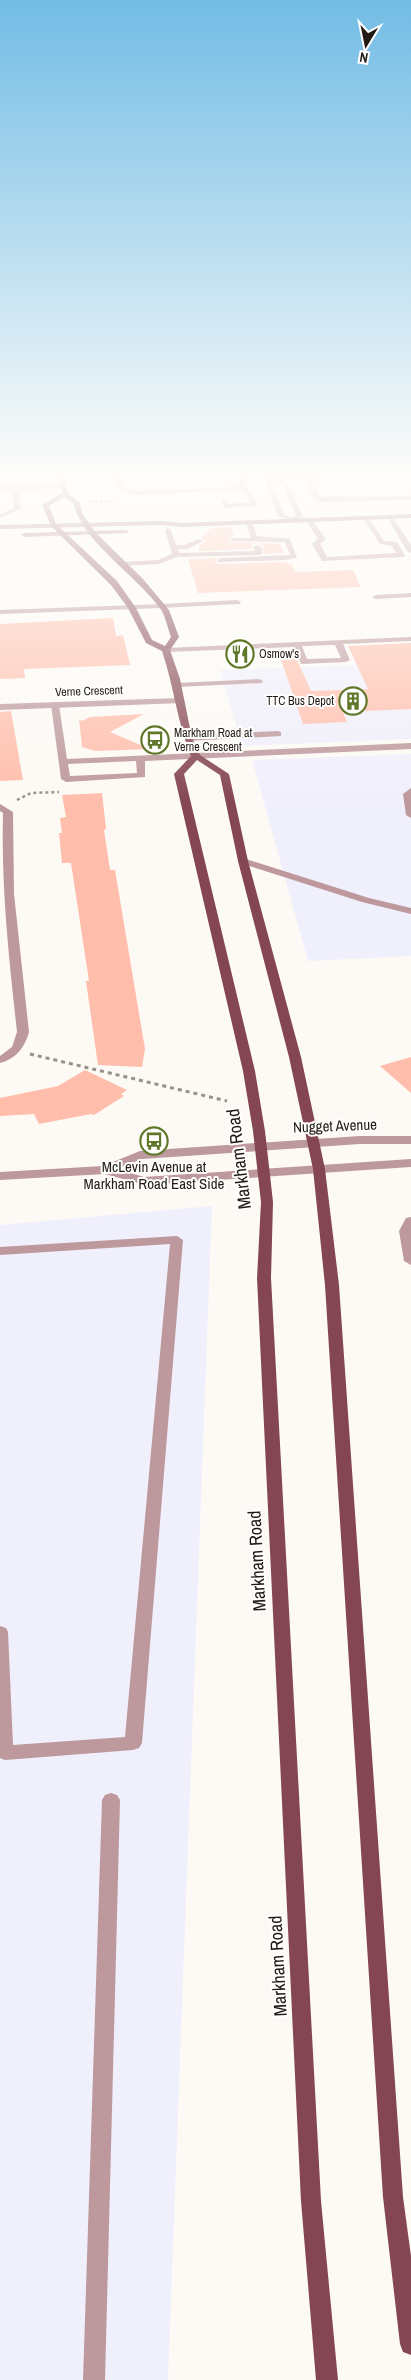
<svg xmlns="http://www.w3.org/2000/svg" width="411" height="2380" font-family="'Archivo Narrow',sans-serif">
<rect width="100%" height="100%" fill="#fdfaf5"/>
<g fill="#f0effc">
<path d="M 411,663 L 411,739 L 242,746 L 220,670 Z"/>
<path d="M 411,754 L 411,956 L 308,961 L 252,760 Z"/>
<path d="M 212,1206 L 168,2380 L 0,2380 L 0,1225 Z"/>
</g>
<g fill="#ffbdab">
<path d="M 231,527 L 234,536 L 230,537 L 230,542 L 256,543 L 251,546 L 252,549 L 199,551 L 199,545 L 205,542 L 201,538 L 211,528 Z"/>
<path d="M 258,543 L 280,544 L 284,553 L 264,554 L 263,546 Z"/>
<path d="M 217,558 L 215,561 L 218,564 L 287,562 L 288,565 L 292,564 L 295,572 L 353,570 L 361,587 L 198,593 L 188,559 Z"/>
<path d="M 113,618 L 116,636 L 123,635 L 130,665 L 24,669 L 25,678 L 0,679 L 0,624 Z"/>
<path d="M 411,643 L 411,709 L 343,712 L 347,722 L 303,724 L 278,651 L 292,649 L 311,691 L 368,689 L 348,646 Z"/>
<path d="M 11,711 L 23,780 L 0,781 L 0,712 Z"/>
<path d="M 144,714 L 110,732 L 150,749 L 95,751 L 82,747 L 79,719 L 82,721 L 90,717 Z"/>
<path d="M 102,793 L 106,829 L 104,830 L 110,870 L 115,870 L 145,1049 L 142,1067 L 98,1065 L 86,981 L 89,981 L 71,863 L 62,863 L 59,833 L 62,833 L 60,818 L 66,817 L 62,795 Z"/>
<path d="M 411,1057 L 411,1093 L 380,1066 Z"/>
<path d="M 85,1070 L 127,1090 L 121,1094 L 124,1096 L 94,1115 L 91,1114 L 39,1124 L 34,1114 L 0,1116 L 0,1098 L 58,1086 Z"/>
</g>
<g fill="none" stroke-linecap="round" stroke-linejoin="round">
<path stroke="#96918b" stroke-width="2" stroke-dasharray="2.5 2.5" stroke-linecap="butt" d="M 90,502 L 116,501"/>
<path stroke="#96918b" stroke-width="2.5" stroke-dasharray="3 3" stroke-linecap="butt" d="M 17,800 L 31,793 L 59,792"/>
<path stroke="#96918b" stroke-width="3" stroke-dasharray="4 4" stroke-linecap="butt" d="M 30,1054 L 227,1101"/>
<g fill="#bd989d" fill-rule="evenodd">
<path d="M 114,471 L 120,471 L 126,490 L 134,491 L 235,487 L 240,485 L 238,476 L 240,471 L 274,475 L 411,471 L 411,474 L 310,478 L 320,497 L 411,496 L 411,500 L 323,502 L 315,500 L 304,478 L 282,479 L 287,482 L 303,516 L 294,522 L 278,516 L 265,482 L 269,478 L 245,475 L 247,486 L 246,488 L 251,491 L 257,504 L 254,506 L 226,508 L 223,506 L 222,500 L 226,500 L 228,504 L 250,502 L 246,493 L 240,490 L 134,495 L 121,492 ZM 275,480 L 281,483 L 296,515 L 293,518 L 284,515 L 271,482 Z"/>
<path d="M 63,485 L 65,486 L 65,488 L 19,490 L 21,509 L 0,518 L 0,514 L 14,508 L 12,490 L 0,490 L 0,486 Z"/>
<path d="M 390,515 L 392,516 L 411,545 L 411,553 L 407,551 L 387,517 Z"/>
<path d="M 366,516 L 368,517 L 384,541 L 397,542 L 405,555 L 404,557 L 322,561 L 312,544 L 318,539 L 306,520 L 307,519 L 311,519 L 326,539 L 320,544 L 327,557 L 396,553 L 392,546 L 380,544 L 363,518 Z"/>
<path d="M 249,520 L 252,522 L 257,536 L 290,539 L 297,558 L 285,560 L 218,562 L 217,560 L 221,558 L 290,555 L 285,542 L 231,541 L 231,539 L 233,538 L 251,538 L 246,522 Z"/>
<path d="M 168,528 L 171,530 L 176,545 L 184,545 L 199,539 L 203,541 L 188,549 L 178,549 L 179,553 L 255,551 L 253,547 L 257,545 L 261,547 L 263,553 L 259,555 L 177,557 L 159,564 L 120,566 L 119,564 L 123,562 L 158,560 L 172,554 L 165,530 Z"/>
<path d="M 411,593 L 411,597 L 376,599 L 372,597 L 376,595 Z"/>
<path d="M 237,600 L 241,602 L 240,604 L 161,608 L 157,606 L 161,604 Z"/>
<path d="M 411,637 L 411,641 L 343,644 L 350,660 L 346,662 L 301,664 L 294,647 L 166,652 L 162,650 L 166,648 ZM 335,645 L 341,658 L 307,659 L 302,646 Z"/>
<path d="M 259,679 L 263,681 L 262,683 L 177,687 L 173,685 L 177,683 Z"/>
<path d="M 55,702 L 59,705 L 67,759 L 411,743 L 411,749 L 145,761 L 145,777 L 66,782 L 61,779 L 51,705 ZM 136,761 L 137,773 L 70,776 L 68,764 Z"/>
<path d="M 278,731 L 281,732 L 281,736 L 188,741 L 184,738 L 188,735 Z"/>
<path d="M 411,788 L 411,818 L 406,815 L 403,794 Z"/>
<path d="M 243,858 L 369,898 L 411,908 L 411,914 L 362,902 L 240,863 L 238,861 Z"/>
<path d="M 411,1217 L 411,1265 L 404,1261 L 399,1231 L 406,1218 Z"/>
<path d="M 177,1236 L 183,1240 L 142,1743 L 139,1748 L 133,1750 L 5,1760 L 0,1758 L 0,1626 L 6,1628 L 8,1632 L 13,1745 L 125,1737 L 170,1244 L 0,1255 L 0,1247 Z"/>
<path d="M 111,1793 L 117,1795 L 120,1800 L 105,2380 L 83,2380 L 102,1800 L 105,1795 Z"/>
</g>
<g fill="#bd989d" fill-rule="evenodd">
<path d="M 164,604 L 165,606 L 161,608 L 0,614 L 0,610 Z"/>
<path d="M 179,698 L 183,701 L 182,703 L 0,710 L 0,704 Z"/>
<path d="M 0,804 L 13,812 L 14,894 L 29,1032 C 25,1047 16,1059 0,1063 L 0,1056 L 12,1047 L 17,1032 C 9,959 1,887 3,813 L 0,811 Z"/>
</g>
<path fill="#bd989d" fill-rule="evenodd" d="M 360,1136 L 411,1136 L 411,1144 L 360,1144 L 142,1159 L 117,1169 L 144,1177 L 411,1159 L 411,1167 L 144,1185 L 105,1174 L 0,1180 L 0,1172 L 103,1166 L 140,1151 Z"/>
<g fill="#9d6871" fill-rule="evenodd">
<path d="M 411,514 L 411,518 L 183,527 L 160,525 L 0,529 L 0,525 L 160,521 L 183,523 Z"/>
<path d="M 126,530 L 129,532 L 128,533 L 24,537 L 21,535 L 24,533 Z"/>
</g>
<path fill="#844652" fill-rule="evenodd" d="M 58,471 L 64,471 L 68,493 L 80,503 L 82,513 L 95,532 L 143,579 L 169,610 L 179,637 L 170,650 L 180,679 L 192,738 L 200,755 L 229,774 L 248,861 L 301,1057 L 325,1169 L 339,1285 L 403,2197 L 411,2256 L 411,2355 L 403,2352 L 400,2344 L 383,2197 L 325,1285 L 313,1169 L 289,1057 L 238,861 L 220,775 L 197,760 L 184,774 L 255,1071 L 265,1131 L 273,1202 L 271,1278 L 321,2201 L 338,2380 L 316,2380 L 301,2201 L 257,1278 L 261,1202 L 253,1131 L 243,1071 L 174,774 L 191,756 C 177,722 174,686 162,651 L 146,643 L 128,608 L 111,585 L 51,526 L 42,505 L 62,493 ZM 65,497 L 74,504 C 81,541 140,578 162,611 C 166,619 168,629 171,637 L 165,646 L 152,640 L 136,608 L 117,581 L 56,524 L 49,506 Z"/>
</g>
<linearGradient id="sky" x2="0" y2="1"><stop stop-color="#72bce5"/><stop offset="0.59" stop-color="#fefdfa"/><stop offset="1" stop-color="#fefdfa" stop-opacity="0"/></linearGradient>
<rect width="411" height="804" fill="url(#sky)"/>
<defs>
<g id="restaurant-ring" transform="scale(1.4375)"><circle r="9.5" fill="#fff" stroke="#5f7728" stroke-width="1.5"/><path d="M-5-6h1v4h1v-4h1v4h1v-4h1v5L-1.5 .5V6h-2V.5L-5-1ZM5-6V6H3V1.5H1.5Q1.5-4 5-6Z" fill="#5f7728"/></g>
<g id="building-ring" transform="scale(1.4375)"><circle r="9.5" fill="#fff" stroke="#5f7728" stroke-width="1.5"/><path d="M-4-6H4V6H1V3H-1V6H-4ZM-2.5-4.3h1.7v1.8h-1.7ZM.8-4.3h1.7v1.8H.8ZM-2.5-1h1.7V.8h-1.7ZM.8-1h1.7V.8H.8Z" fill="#5f7728"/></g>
<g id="bus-ring" transform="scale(1.4375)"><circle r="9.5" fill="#fff" stroke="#5f7728" stroke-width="1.5"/><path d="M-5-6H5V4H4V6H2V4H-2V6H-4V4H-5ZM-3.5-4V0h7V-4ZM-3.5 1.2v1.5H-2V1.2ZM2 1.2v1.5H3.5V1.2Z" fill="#5f7728"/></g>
</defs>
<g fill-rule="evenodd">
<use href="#restaurant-ring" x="240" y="654"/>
<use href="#building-ring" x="353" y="701"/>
<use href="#bus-ring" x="155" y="740"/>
<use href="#bus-ring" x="154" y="1141"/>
</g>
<g text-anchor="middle" stroke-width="4" stroke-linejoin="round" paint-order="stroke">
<g font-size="12" fill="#221b13" stroke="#fff" text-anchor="start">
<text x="259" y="658">Osmow's</text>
<text x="334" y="705" text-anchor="end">TTC Bus Depot</text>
<text x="174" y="737">Markham Road at<tspan x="174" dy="14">Verne Crescent</tspan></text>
</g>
<g font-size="12" fill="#221b13" stroke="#fff">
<text transform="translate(89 691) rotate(-2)" y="4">Verne Crescent</text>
</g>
<g font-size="15" fill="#221b13" stroke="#fff">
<text transform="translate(335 1126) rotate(-2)" y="5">Nugget Avenue</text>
</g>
<g font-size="15" fill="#221b13" stroke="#fff">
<text x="154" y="1172">McLevin Avenue at<tspan x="154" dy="17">Markham Road East Side</tspan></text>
</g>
<g font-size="18" fill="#221b13" stroke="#fff">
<text transform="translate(239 1159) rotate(-97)" y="6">Markham Road</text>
<text transform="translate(257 1561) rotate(-93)" y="6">Markham Road</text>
<text transform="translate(278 1966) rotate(-93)" y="6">Markham Road</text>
</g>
</g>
<g transform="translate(366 45) rotate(190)" stroke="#ffffff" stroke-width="4" paint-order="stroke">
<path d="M0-4L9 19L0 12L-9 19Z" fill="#221b13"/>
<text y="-8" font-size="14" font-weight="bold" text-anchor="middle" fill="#221b13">N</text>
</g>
</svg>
